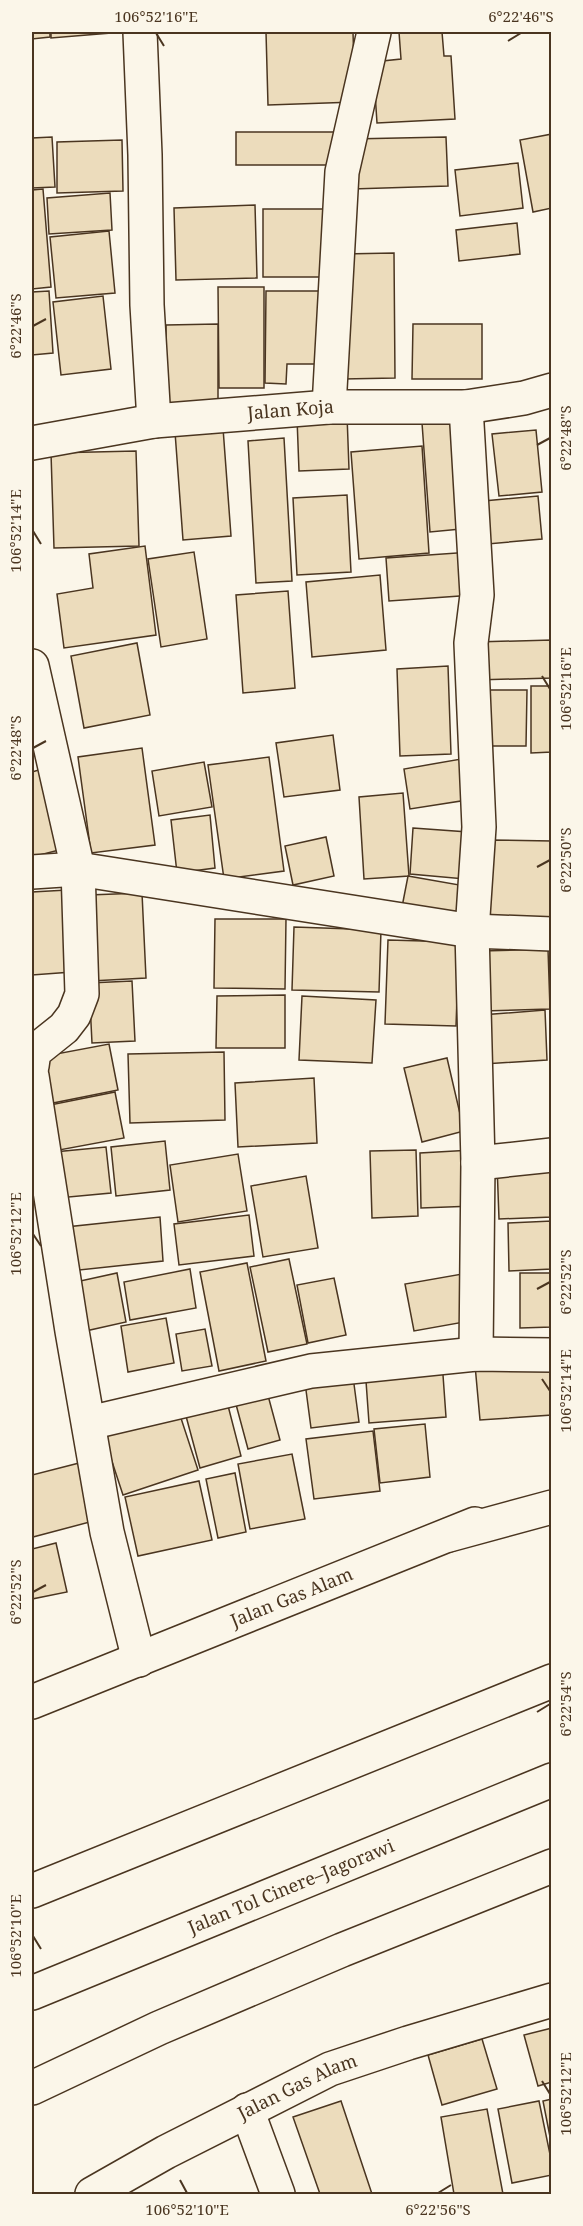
<svg xmlns="http://www.w3.org/2000/svg" width="583" height="2226" font-family="'Noto Serif',serif">
<rect width="100%" height="100%" fill="#fbf6e9"/>
<g fill="#ecdcbc" stroke="#4a3520" stroke-width="1.5">
<path d="M 32,32 L 50,32 L 50,37 L 32,39 Z"/>
<path d="M 51,32 L 111,32 L 111,33 L 51,38 Z"/>
<path d="M 266,32 L 353,32 L 355,102 L 268,105 Z"/>
<path d="M 399,32 L 442,32 L 444,56 L 451,56 L 455,119 L 377,123 L 373,62 L 401,59 Z"/>
<rect x="236" y="132" width="102" height="33"/>
<path d="M 552,134 L 552,208 L 533,212 L 520,140 Z"/>
<path d="M 52,137 L 55,187 L 32,188 L 32,138 Z"/>
<path d="M 446,137 L 448,186 L 352,189 L 351,139 Z"/>
<path d="M 122,140 L 123,191 L 57,193 L 57,142 Z"/>
<path d="M 518,163 L 523,208 L 460,216 L 455,170 Z"/>
<path d="M 43,189 L 51,287 L 32,289 L 32,190 Z"/>
<path d="M 110,193 L 112,230 L 49,234 L 47,198 Z"/>
<path d="M 255,205 L 257,278 L 176,280 L 174,208 Z"/>
<rect x="263" y="209" width="69" height="68"/>
<path d="M 517,223 L 520,254 L 459,261 L 456,230 Z"/>
<path d="M 109,231 L 115,293 L 56,298 L 50,237 Z"/>
<path d="M 394,253 L 395,378 L 343,379 L 342,254 Z"/>
<path d="M 218,287 L 264,287 L 264,388 L 219,388 Z"/>
<path d="M 49,291 L 53,353 L 32,355 L 32,292 Z"/>
<path d="M 266,291 L 324,291 L 323,364 L 287,364 L 286,384 L 265,383 Z"/>
<path d="M 103,296 L 111,369 L 61,375 L 53,302 Z"/>
<path d="M 218,324 L 218,405 L 166,405 L 166,325 Z"/>
<path d="M 413,324 L 482,324 L 482,379 L 412,379 Z"/>
<path d="M 347,415 L 349,469 L 299,471 L 297,418 Z"/>
<path d="M 464,420 L 471,528 L 430,532 L 422,423 Z"/>
<path d="M 223,428 L 231,536 L 183,540 L 175,432 Z"/>
<path d="M 536,430 L 542,492 L 499,496 L 492,434 Z"/>
<path d="M 284,438 L 292,581 L 256,583 L 248,441 Z"/>
<path d="M 422,446 L 429,553 L 359,559 L 351,452 Z"/>
<path d="M 136,451 L 139,546 L 54,548 L 51,453 Z"/>
<path d="M 347,495 L 351,572 L 297,575 L 293,498 Z"/>
<path d="M 538,496 L 542,539 L 476,545 L 473,502 Z"/>
<path d="M 145,546 L 156,635 L 64,648 L 57,594 L 93,588 L 89,554 Z"/>
<path d="M 194,552 L 207,639 L 161,647 L 148,559 Z"/>
<path d="M 471,552 L 474,595 L 389,601 L 386,558 Z"/>
<path d="M 380,575 L 386,650 L 312,657 L 306,582 Z"/>
<path d="M 288,591 L 295,688 L 243,693 L 236,595 Z"/>
<path d="M 552,640 L 552,678 L 475,680 L 475,642 Z"/>
<path d="M 137,643 L 150,715 L 84,728 L 71,656 Z"/>
<path d="M 448,666 L 451,754 L 400,756 L 397,669 Z"/>
<path d="M 531,686 L 552,686 L 552,752 L 531,753 Z"/>
<path d="M 481,690 L 527,690 L 526,746 L 480,746 Z"/>
<path d="M 333,735 L 340,790 L 284,797 L 276,743 Z"/>
<path d="M 142,748 L 155,845 L 91,853 L 78,757 Z"/>
<path d="M 269,757 L 284,871 L 224,879 L 208,765 Z"/>
<path d="M 461,759 L 467,800 L 410,809 L 404,769 Z"/>
<path d="M 204,762 L 212,807 L 159,816 L 152,771 Z"/>
<path d="M 45,768 L 63,849 L 32,857 L 32,772 Z"/>
<path d="M 403,793 L 409,876 L 364,879 L 359,797 Z"/>
<path d="M 210,815 L 215,868 L 177,873 L 171,820 Z"/>
<path d="M 413,828 L 468,832 L 465,879 L 410,874 Z"/>
<path d="M 326,837 L 334,876 L 293,885 L 285,846 Z"/>
<path d="M 491,840 L 552,841 L 552,919 L 490,918 Z"/>
<path d="M 408,876 L 471,887 L 466,918 L 402,907 Z"/>
<path d="M 67,890 L 72,972 L 32,975 L 32,892 Z"/>
<path d="M 142,893 L 146,978 L 91,981 L 88,895 Z"/>
<path d="M 215,919 L 286,919 L 285,989 L 214,988 Z"/>
<path d="M 294,927 L 381,930 L 379,992 L 292,990 Z"/>
<path d="M 388,940 L 459,942 L 456,1026 L 385,1024 Z"/>
<path d="M 548,949 L 550,1009 L 483,1011 L 481,951 Z"/>
<path d="M 132,981 L 135,1041 L 92,1043 L 89,983 Z"/>
<path d="M 285,995 L 285,1048 L 216,1048 L 217,996 Z"/>
<path d="M 302,996 L 376,1000 L 372,1063 L 299,1060 Z"/>
<path d="M 545,1010 L 547,1060 L 484,1064 L 481,1015 Z"/>
<path d="M 109,1044 L 118,1090 L 48,1104 L 40,1057 Z"/>
<path d="M 224,1052 L 225,1120 L 130,1123 L 128,1054 Z"/>
<path d="M 447,1058 L 464,1131 L 422,1142 L 404,1068 Z"/>
<path d="M 314,1078 L 317,1143 L 238,1147 L 235,1083 Z"/>
<path d="M 115,1092 L 124,1138 L 54,1151 L 45,1106 Z"/>
<path d="M 165,1141 L 170,1190 L 116,1196 L 111,1147 Z"/>
<path d="M 106,1147 L 111,1193 L 58,1198 L 54,1152 Z"/>
<path d="M 416,1150 L 418,1216 L 372,1218 L 370,1151 Z"/>
<path d="M 472,1150 L 474,1206 L 421,1208 L 420,1153 Z"/>
<path d="M 238,1154 L 247,1211 L 178,1222 L 170,1165 Z"/>
<path d="M 552,1162 L 552,1217 L 499,1219 L 497,1164 Z"/>
<path d="M 306,1176 L 318,1248 L 263,1257 L 251,1186 Z"/>
<path d="M 249,1215 L 254,1256 L 179,1265 L 174,1224 Z"/>
<path d="M 160,1217 L 163,1261 L 70,1271 L 66,1227 Z"/>
<path d="M 552,1221 L 552,1269 L 509,1271 L 508,1223 Z"/>
<path d="M 289,1259 L 307,1344 L 268,1352 L 250,1267 Z"/>
<path d="M 247,1263 L 266,1361 L 219,1371 L 200,1272 Z"/>
<path d="M 190,1269 L 196,1308 L 130,1320 L 124,1282 Z"/>
<path d="M 117,1273 L 126,1322 L 81,1332 L 71,1283 Z"/>
<path d="M 520,1273 L 552,1273 L 552,1327 L 520,1328 Z"/>
<path d="M 462,1274 L 470,1321 L 414,1331 L 405,1284 Z"/>
<path d="M 334,1278 L 346,1335 L 308,1343 L 297,1285 Z"/>
<path d="M 166,1318 L 174,1363 L 128,1372 L 121,1326 Z"/>
<path d="M 205,1329 L 212,1366 L 182,1371 L 176,1334 Z"/>
<path d="M 552,1359 L 552,1415 L 480,1420 L 475,1365 Z"/>
<path d="M 442,1361 L 446,1417 L 369,1423 L 365,1367 Z"/>
<path d="M 352,1369 L 359,1422 L 311,1428 L 304,1375 Z"/>
<path d="M 266,1388 L 280,1440 L 248,1449 L 234,1397 Z"/>
<path d="M 225,1394 L 241,1456 L 200,1468 L 183,1405 Z"/>
<path d="M 176,1403 L 198,1470 L 123,1495 L 101,1428 Z"/>
<path d="M 425,1424 L 430,1477 L 380,1483 L 374,1429 Z"/>
<path d="M 373,1431 L 380,1491 L 314,1499 L 306,1439 Z"/>
<path d="M 292,1454 L 305,1519 L 250,1529 L 238,1464 Z"/>
<path d="M 87,1461 L 101,1519 L 33,1537 L 32,1529 L 32,1475 Z"/>
<path d="M 235,1473 L 246,1532 L 218,1538 L 206,1479 Z"/>
<path d="M 199,1481 L 212,1540 L 138,1556 L 125,1497 Z"/>
<path d="M 56,1543 L 67,1592 L 32,1599 L 32,1549 Z"/>
<path d="M 552,2028 L 552,2082 L 538,2086 L 524,2035 Z"/>
<path d="M 482,2039 L 497,2089 L 442,2105 L 428,2055 Z"/>
<path d="M 552,2099 L 552,2147 L 543,2101 Z"/>
<path d="M 341,2101 L 372,2194 L 320,2194 L 293,2117 Z"/>
<path d="M 539,2101 L 552,2164 L 552,2175 L 512,2183 L 498,2109 Z"/>
<path d="M 487,2109 L 503,2194 L 454,2194 L 441,2117 Z"/>
</g>
<g fill="none" stroke-linecap="round" stroke-linejoin="round">
<g stroke="#4a3520" stroke-width="36">
<g id="street">
<path d="M 140,32 L 145,155 L 147,305 L 154,421"/>
<path d="M 329,407 L 342,172 L 374,32"/>
<path d="M 466,407 L 477,595 L 471,643 L 479,827 L 472,931 L 478,1163 L 476,1354"/>
<path id="s1" d="M 32,443 L 154,421 L 329,407 L 466,407 L 524,398 L 552,390"/>
<path d="M 32,666 L 78,869 L 82,994 L 74,1015 L 64,1028 L 34,1052 L 32,1066"/>
<path d="M 32,872 L 78,869 L 472,931 L 552,934"/>
<path d="M 32,1076 L 72,1331 L 107,1532 L 139,1660"/>
<path d="M 478,1163 L 552,1155"/>
<path d="M 89,1423 L 311,1371 L 476,1354 L 552,1355"/>
<path d="M 247,2110 L 278,2194"/>
</g>
</g>
<g stroke="#4a3520" stroke-width="36">
<g id="secondary">
<path id="s2" d="M 32,1702 L 475,1524"/>
<path id="s3" d="M 92,2194 L 166,2152 L 330,2069 L 408,2043 L 552,2000"/>
</g>
</g>
<g stroke="#4a3520" stroke-width="36">
<g id="highway">
<path d="M 449,1535 L 552,1507"/>
<path d="M 32,1891 L 552,1681"/>
<path id="s4" d="M 32,1993 L 552,1780"/>
<path d="M 32,2088 L 159,2028 L 342,1950 L 552,1866"/>
</g>
</g>
<use href="#street" stroke="#fbf6e9" stroke-width="33"/>
<use href="#secondary" stroke="#fbf6e9" stroke-width="33"/>
<use href="#highway" stroke="#fbf6e9" stroke-width="33"/>
</g>
<path fill="none" stroke="#4a3520" stroke-width="2" d="M 156,33 L 164,46M 508,41 L 521,33M 33,326 L 46,319M 537,445 L 550,438M 33,531 L 41,544M 542,676 L 550,689M 33,748 L 46,741M 537,867 L 550,860M 33,1234 L 41,1246M 537,1289 L 550,1282M 542,1379 L 550,1391M 33,1592 L 46,1585M 537,1712 L 550,1704M 33,1936 L 41,1949M 542,2081 L 550,2094M 180,2180 L 187,2193M 438,2193 L 451,2185"/>
<g text-anchor="middle" stroke-width="4.5" stroke-linejoin="round" paint-order="stroke">
<g font-size="18" fill="#4a3520" stroke="#fbf6e9">
<text dy="6" stroke="none"><textPath href="#s1" startOffset="261">Jalan Koja</textPath></text>
<text dy="6" stroke="none"><textPath href="#s2" startOffset="280">Jalan Gas Alam</textPath></text>
<text dy="6" stroke="none"><textPath href="#s4" startOffset="280">Jalan Tol Cinere–Jagorawi</textPath></text>
<text dy="6" stroke="none"><textPath href="#s3" startOffset="232">Jalan Gas Alam</textPath></text>
</g>
</g>
<rect width="583" height="2226" fill="none" stroke="#fbf6e9" stroke-width="66"/>
<rect x="33" y="33" width="517" height="2160" fill="none" stroke="#4a3520" stroke-width="2"/>
<g font-size="15" text-anchor="middle" fill="#4a3520">
<text x="156" y="22">106°52'16"E</text>
<text x="521" y="22">6°22'46"S</text>
<text transform="translate(16 326) rotate(-90)" y="5">6°22'46"S</text>
<text transform="translate(566 438) rotate(-90)" y="5">6°22'48"S</text>
<text transform="translate(16 531) rotate(-90)" y="5">106°52'14"E</text>
<text transform="translate(566 689) rotate(-90)" y="5">106°52'16"E</text>
<text transform="translate(16 748) rotate(-90)" y="5">6°22'48"S</text>
<text transform="translate(566 860) rotate(-90)" y="5">6°22'50"S</text>
<text transform="translate(16 1234) rotate(-90)" y="5">106°52'12"E</text>
<text transform="translate(566 1282) rotate(-90)" y="5">6°22'52"S</text>
<text transform="translate(566 1391) rotate(-90)" y="5">106°52'14"E</text>
<text transform="translate(16 1592) rotate(-90)" y="5">6°22'52"S</text>
<text transform="translate(566 1704) rotate(-90)" y="5">6°22'54"S</text>
<text transform="translate(16 1936) rotate(-90)" y="5">106°52'10"E</text>
<text transform="translate(566 2094) rotate(-90)" y="5">106°52'12"E</text>
<text x="187" y="2215">106°52'10"E</text>
<text x="438" y="2215">6°22'56"S</text>
</g>
</svg>
